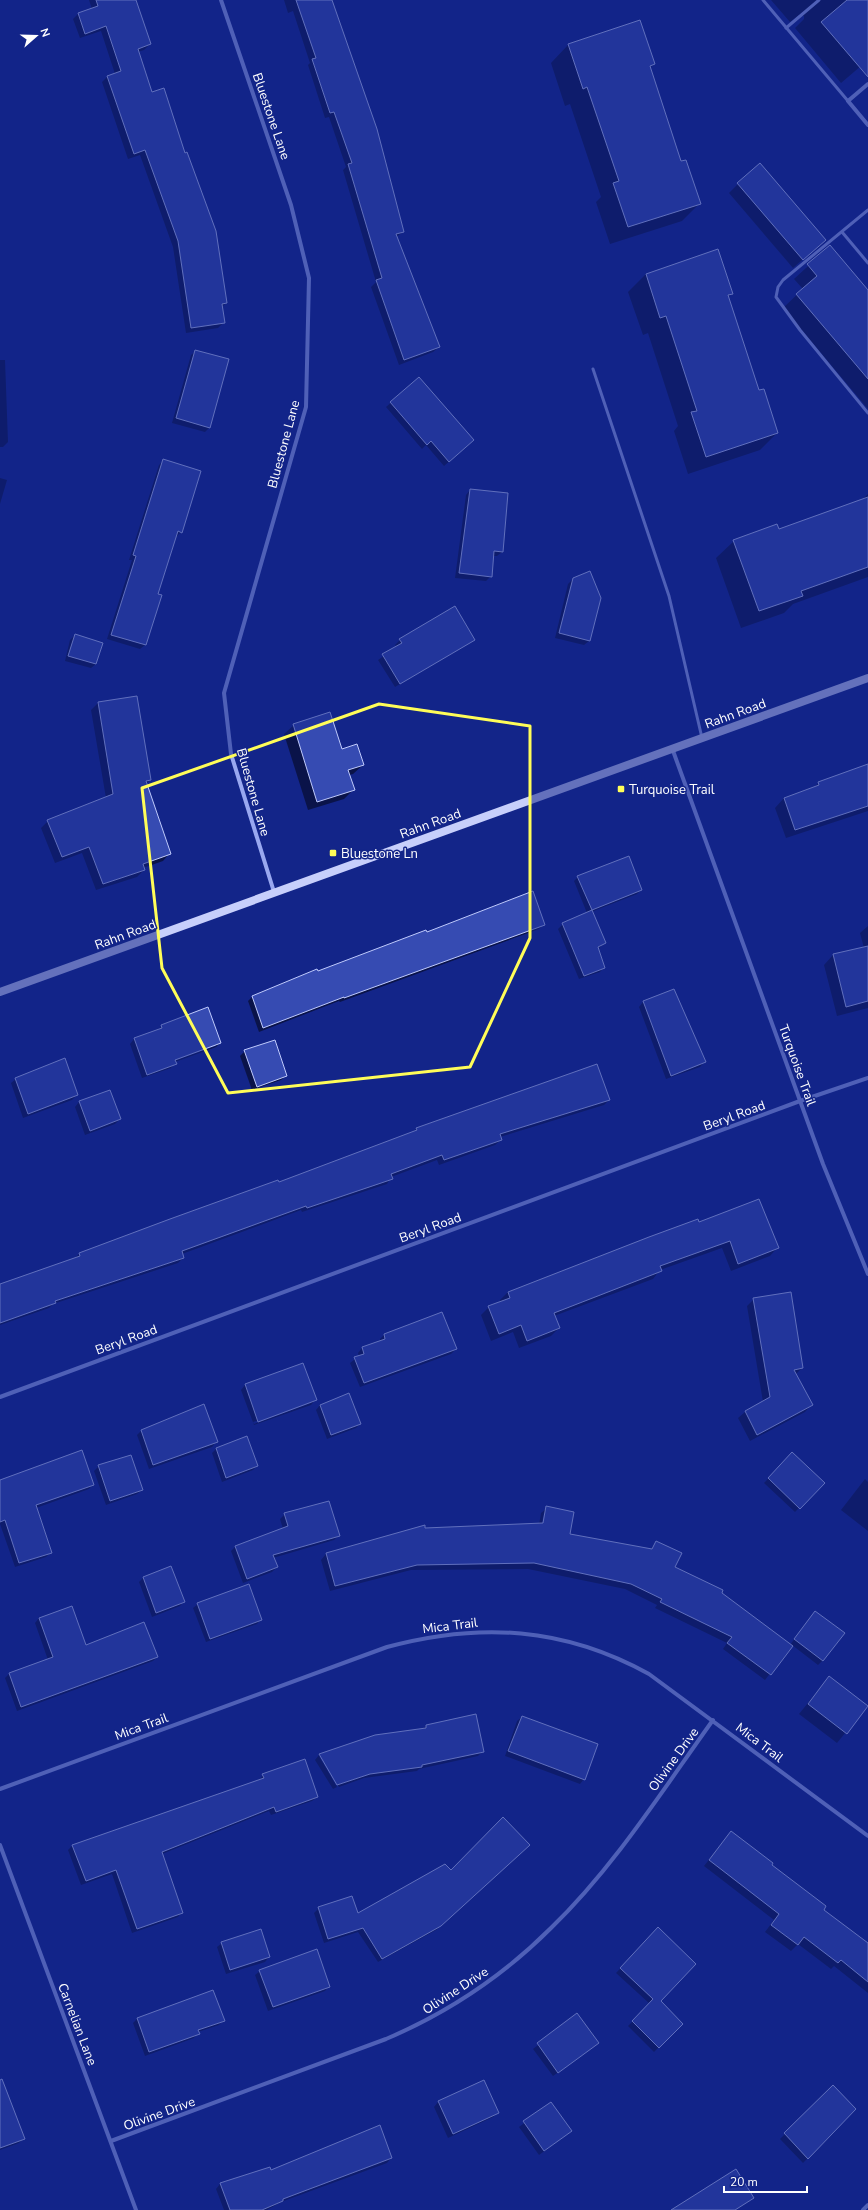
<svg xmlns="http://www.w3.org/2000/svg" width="868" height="2210" font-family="'Nunito Sans',sans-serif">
<rect width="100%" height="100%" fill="#132589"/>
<g fill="#0007" fill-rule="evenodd">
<path d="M 89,0 L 135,0 L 150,44 L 144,50 L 138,52 L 226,303 L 222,307 L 224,322 L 218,328 L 186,333 L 173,247 L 140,155 L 128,159 L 102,82 L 108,76 L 115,74 L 101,31 L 80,38 L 73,19 L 78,14 L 92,9 Z"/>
<path d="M 284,0 L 330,0 L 403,232 L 396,237 L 439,347 L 433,352 L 399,365 L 371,287 L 376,282 L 343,170 L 346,167 L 329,117 L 325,118 L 308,65 L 310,63 L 293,11 L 288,13 Z"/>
<path d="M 771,0 L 868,0 L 868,60 L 841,83 L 795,28 L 804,19 L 804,16 L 799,15 L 790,22 Z"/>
<path d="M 568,45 L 654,64 L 650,68 L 681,163 L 700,203 L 682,221 L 610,244 L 596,202 L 601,197 L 570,104 L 565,106 L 551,63 Z"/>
<path d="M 738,184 L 825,240 L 793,268 L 729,193 Z"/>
<path d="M 830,246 L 868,291 L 868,409 L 783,308 L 803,289 L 794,279 Z"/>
<path d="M 717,251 L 732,293 L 727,298 L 758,392 L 777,433 L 760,450 L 688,474 L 674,431 L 678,426 L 648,333 L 643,335 L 628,292 L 646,274 Z"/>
<path d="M 196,351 L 210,427 L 205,432 L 172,423 L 191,355 Z"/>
<path d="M 0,360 L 5,360 L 8,442 L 3,447 L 0,447 Z"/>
<path d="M 419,378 L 468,445 L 444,466 L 426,445 L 422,449 L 386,407 Z"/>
<path d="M 164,460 L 181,532 L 176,537 L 157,595 L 160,596 L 145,645 L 140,649 L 107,639 L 132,560 L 129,560 L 159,465 Z"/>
<path d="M 0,478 L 7,480 L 0,504 Z"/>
<path d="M 470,490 L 502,552 L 497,556 L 493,556 L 491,576 L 486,581 L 455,578 L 466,495 Z"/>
<path d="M 868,494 L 868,577 L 793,604 L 784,613 L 741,628 L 716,558 L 734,541 L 778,531 L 862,500 Z"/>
<path d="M 573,579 L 589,641 L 584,645 L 555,638 L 568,584 Z"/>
<path d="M 75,635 L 96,664 L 91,668 L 65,661 L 70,640 Z"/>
<path d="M 400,640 L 474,640 L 395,687 L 378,660 L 397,647 L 395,645 Z"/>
<path d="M 136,697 L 150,780 L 146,784 L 169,854 L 163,861 L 143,868 L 144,870 L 137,877 L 96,890 L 82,853 L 55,863 L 41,828 L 48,821 L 106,798 L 91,710 L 98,703 Z"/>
<path d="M 294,725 L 363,765 L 353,774 L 349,775 L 353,790 L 344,799 L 308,810 L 284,734 Z"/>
<path d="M 868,765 L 868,811 L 786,838 L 775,808 L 784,798 L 814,787 L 819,783 Z"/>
<path d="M 578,877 L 641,890 L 637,894 L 591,912 L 604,943 L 598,949 L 604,967 L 600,972 L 579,979 L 558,929 L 563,924 L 587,913 L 574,881 Z"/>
<path d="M 543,925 L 539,929 L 340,1002 L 339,1001 L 259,1032 L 248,1001 L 252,997 L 317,970 L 317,973 L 426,934 Z"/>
<path d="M 868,926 L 868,1008 L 837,1016 L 824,965 L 833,955 L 864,948 L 860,933 Z"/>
<path d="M 643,1002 L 704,1062 L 700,1067 L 666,1079 L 639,1007 Z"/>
<path d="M 162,1026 L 220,1043 L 216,1047 L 175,1062 L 171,1068 L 142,1078 L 130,1044 L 134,1039 L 157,1031 ZM 216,1044 L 216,1046 L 171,1062 L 170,1060 Z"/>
<path d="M 245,1051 L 286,1076 L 281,1080 L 252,1090 L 240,1056 Z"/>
<path d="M 16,1079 L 77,1095 L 72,1100 L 23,1118 L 11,1083 Z"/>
<path d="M 109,1091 L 120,1119 L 115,1124 L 85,1135 L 75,1107 L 79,1102 Z"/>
<path d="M 609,1100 L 604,1105 L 500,1137 L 501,1140 L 495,1145 L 439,1165 L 437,1160 L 391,1177 L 387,1184 L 302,1212 L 301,1210 L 182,1254 L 183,1258 L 178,1263 L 53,1304 L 49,1308 L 0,1325 L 0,1285 L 74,1259 L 79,1254 L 171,1220 L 278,1183 L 413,1132 L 416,1129 Z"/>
<path d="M 698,1221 L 699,1224 L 777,1248 L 770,1256 L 731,1271 L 722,1248 L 660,1270 L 653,1279 L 554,1316 L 559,1328 L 551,1336 L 519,1348 L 513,1332 L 491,1341 L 481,1315 L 489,1307 L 501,1303 L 500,1300 L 508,1292 Z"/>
<path d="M 754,1299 L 802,1368 L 795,1375 L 811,1405 L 805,1412 L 750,1441 L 738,1418 L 745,1412 L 763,1402 L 747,1306 Z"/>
<path d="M 442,1313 L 456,1349 L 451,1354 L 360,1387 L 350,1363 L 359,1356 L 358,1353 L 362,1348 L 380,1342 L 380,1339 L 384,1335 Z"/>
<path d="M 302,1364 L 315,1400 L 311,1405 L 254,1425 L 241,1390 L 245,1385 ZM 311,1401 L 311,1403 L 254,1424 L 253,1422 Z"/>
<path d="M 349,1395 L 360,1424 L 356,1428 L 327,1439 L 316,1410 L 320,1405 Z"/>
<path d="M 203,1406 L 216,1442 L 212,1447 L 149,1469 L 137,1435 L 141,1431 Z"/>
<path d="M 246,1438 L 257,1466 L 253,1470 L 222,1482 L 212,1453 L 216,1449 Z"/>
<path d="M 792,1454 L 823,1483 L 795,1512 L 764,1483 Z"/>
<path d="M 99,1466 L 142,1490 L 137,1494 L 106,1505 L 94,1471 Z"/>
<path d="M 865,1479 L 868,1482 L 868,1531 L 841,1510 Z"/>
<path d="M 0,1481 L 93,1484 L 89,1489 L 36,1508 L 51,1552 L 46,1557 L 15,1567 L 0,1524 Z"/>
<path d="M 547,1508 L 569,1534 L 650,1550 L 657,1542 L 674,1567 L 721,1593 L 790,1645 L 811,1617 L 823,1660 L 818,1665 L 792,1645 L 765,1680 L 723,1649 L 727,1643 L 655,1608 L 657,1605 L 625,1589 L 528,1569 L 411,1570 L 330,1591 L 321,1560 L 326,1554 L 424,1529 L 539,1525 L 541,1513 ZM 544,1513 L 546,1513 L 543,1528 L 541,1528 Z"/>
<path d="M 285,1514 L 339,1535 L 334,1540 L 273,1558 L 277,1567 L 272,1572 L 243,1583 L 231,1551 L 235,1547 L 283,1529 L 280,1519 Z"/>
<path d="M 143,1578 L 184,1601 L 180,1606 L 152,1617 L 139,1582 Z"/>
<path d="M 198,1604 L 261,1619 L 257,1624 L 206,1642 L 193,1608 Z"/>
<path d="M 39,1618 L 85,1646 L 157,1657 L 153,1661 L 17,1711 L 5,1678 L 9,1674 L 48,1660 L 35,1623 Z"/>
<path d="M 829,1677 L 867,1706 L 837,1743 L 799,1714 Z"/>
<path d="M 522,1717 L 584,1779 L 580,1784 L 505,1756 L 517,1721 Z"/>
<path d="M 426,1726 L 482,1752 L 478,1756 L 419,1769 L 417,1771 L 364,1778 L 339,1787 L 321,1756 L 319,1756 L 337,1787 L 333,1789 L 315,1760 L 319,1755 L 375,1736 L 423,1729 Z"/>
<path d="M 263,1775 L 317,1797 L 312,1801 L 271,1815 L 269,1811 L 162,1854 L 182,1912 L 178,1917 L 132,1933 L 112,1874 L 81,1885 L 68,1850 L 72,1846 L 259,1781 Z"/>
<path d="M 731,1832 L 823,1910 L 868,1944 L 868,1993 L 834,1966 L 831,1969 L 798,1944 L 791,1951 L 765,1932 L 774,1920 L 704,1866 Z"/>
<path d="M 524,1849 L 436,1930 L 378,1962 L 358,1932 L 324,1943 L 314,1913 L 319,1908 L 357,1914 L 451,1872 Z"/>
<path d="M 658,1929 L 660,2001 L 682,2024 L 654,2052 L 628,2026 L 650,2004 L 616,1973 Z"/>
<path d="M 222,1943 L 269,1957 L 265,1962 L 226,1974 L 217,1947 Z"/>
<path d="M 260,1971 L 329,1986 L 325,1991 L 268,2011 L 255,1975 Z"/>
<path d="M 577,2015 L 598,2043 L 553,2076 L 533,2049 Z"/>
<path d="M 137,2019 L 223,2020 L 219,2025 L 198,2032 L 194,2038 L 145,2056 L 133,2023 Z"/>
<path d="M 0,2081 L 23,2138 L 19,2143 L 0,2150 Z"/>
<path d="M 483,2081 L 498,2112 L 493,2117 L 448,2138 L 434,2107 L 438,2102 Z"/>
<path d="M 833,2087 L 855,2109 L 803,2163 L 780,2139 Z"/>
<path d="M 551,2103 L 571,2131 L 539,2155 L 519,2127 Z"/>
<path d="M 391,2158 L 387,2163 L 281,2202 L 267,2210 L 224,2210 L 216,2189 L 220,2184 L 270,2168 L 271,2171 Z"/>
</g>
<g fill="#364bb2" stroke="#bfcafc">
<path d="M 96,0 L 136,0 L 151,44 L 138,49 L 152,92 L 164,88 L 185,153 L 187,152 L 216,231 L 227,303 L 222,304 L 225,323 L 191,328 L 178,241 L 145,150 L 134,154 L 107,76 L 121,71 L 106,26 L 85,34 L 78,13 L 98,6 Z"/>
<path d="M 296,0 L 332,0 L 377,129 L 404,232 L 396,234 L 440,347 L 404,360 L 376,280 L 382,278 L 348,164 L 352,163 L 334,112 L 330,113 L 312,59 L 316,58 Z"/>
<path d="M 847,0 L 868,0 L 868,77 L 821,22 Z"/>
<path d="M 640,20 L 655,64 L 650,66 L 681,161 L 686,160 L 701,204 L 628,227 L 613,183 L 619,181 L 587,87 L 583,89 L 568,44 Z"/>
<path d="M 760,163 L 826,240 L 803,260 L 737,183 Z"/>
<path d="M 830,245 L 868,290 L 868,379 L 796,294 L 817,276 L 807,264 Z"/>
<path d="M 718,249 L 733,294 L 728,295 L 759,390 L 764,389 L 778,433 L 706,457 L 691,412 L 697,411 L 666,316 L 660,318 L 646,274 Z"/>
<path d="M 195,350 L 229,359 L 210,428 L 176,418 Z"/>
<path d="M 419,377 L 474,440 L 449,462 L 431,441 L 427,445 L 390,402 Z"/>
<path d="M 163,459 L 201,471 L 182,533 L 178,531 L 158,594 L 162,595 L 146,645 L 111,635 L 136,556 L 133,555 Z"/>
<path d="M 470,489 L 508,493 L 503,552 L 494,551 L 492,577 L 459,573 Z"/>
<path d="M 868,497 L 868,567 L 801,591 L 803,596 L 759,611 L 733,540 L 777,524 L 779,529 Z"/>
<path d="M 590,571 L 601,598 L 590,641 L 559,633 L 573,578 Z"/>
<path d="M 455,606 L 475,640 L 400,684 L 382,654 L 402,643 L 399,639 Z"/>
<path d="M 75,634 L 103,643 L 96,664 L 68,656 Z"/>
<path d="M 137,696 L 151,780 L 146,781 L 171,854 L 143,864 L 145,870 L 103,884 L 89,847 L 62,857 L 47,820 L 113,794 L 98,702 Z"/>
<path d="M 330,712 L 342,749 L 357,744 L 364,765 L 348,770 L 355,790 L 317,802 L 293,724 Z"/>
<path d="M 868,764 L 868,806 L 795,830 L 784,798 L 819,785 L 818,782 Z"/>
<path d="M 629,856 L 642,890 L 592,910 L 577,876 Z"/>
<path d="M 533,891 L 545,925 L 344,998 L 344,997 L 263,1028 L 252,996 L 317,969 L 318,971 L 426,930 L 427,932 Z"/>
<path d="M 592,910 L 606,943 L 598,947 L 605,968 L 584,976 L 562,923 Z"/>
<path d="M 868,946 L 868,1001 L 846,1007 L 833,954 Z"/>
<path d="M 674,989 L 706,1062 L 671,1076 L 643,1001 Z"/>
<path d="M 208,1007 L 221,1043 L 175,1060 L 177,1064 L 147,1075 L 134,1038 L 162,1028 L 161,1025 Z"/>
<path d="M 275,1040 L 287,1076 L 257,1087 L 244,1050 Z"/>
<path d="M 65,1058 L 78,1095 L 28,1114 L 15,1078 Z"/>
<path d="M 597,1064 L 610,1100 L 500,1134 L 502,1140 L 444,1160 L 442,1155 L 391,1174 L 393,1179 L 307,1208 L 306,1206 L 182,1251 L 184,1258 L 55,1301 L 56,1303 L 0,1323 L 0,1284 L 80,1256 L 79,1253 L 170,1219 L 278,1180 L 279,1182 L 417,1130 L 416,1128 Z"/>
<path d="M 110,1090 L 121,1119 L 90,1131 L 79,1101 Z"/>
<path d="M 759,1199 L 779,1248 L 738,1264 L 730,1241 L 660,1266 L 662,1271 L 554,1313 L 560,1328 L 527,1341 L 521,1325 L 499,1334 L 488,1306 L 510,1298 L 508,1292 L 649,1237 L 698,1219 L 699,1222 Z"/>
<path d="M 791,1292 L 803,1368 L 794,1370 L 813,1405 L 757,1435 L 745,1411 L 770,1397 L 753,1298 Z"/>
<path d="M 442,1312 L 457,1349 L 364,1383 L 354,1357 L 364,1354 L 362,1347 L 385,1339 L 384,1334 Z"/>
<path d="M 303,1363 L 317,1400 L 258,1422 L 245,1384 Z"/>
<path d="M 349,1393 L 361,1424 L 331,1435 L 320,1405 Z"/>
<path d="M 204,1404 L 218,1442 L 153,1465 L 141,1430 Z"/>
<path d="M 247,1436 L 258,1466 L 226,1478 L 216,1448 Z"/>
<path d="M 82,1450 L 94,1485 L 36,1505 L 52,1553 L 19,1563 L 5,1520 L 0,1522 L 0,1480 Z"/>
<path d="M 792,1452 L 825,1483 L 800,1509 L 768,1478 Z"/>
<path d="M 131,1455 L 143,1490 L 110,1501 L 98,1465 Z"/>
<path d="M 329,1501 L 340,1536 L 273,1555 L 278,1567 L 247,1579 L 235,1546 L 288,1526 L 284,1513 Z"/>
<path d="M 546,1506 L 574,1512 L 570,1534 L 652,1549 L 656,1541 L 682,1553 L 675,1567 L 723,1590 L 722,1593 L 793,1646 L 771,1675 L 727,1643 L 732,1637 L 660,1602 L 662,1599 L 631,1584 L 534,1563 L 417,1565 L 335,1586 L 326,1553 L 425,1525 L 425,1528 L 543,1523 Z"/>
<path d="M 171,1566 L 185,1602 L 156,1613 L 143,1577 Z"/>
<path d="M 249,1584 L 262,1620 L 210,1639 L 197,1603 Z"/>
<path d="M 72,1606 L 86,1645 L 144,1622 L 158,1657 L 21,1707 L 9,1673 L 53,1657 L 39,1618 Z"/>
<path d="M 815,1611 L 845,1633 L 823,1661 L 794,1639 Z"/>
<path d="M 829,1676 L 868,1706 L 847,1734 L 808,1704 Z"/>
<path d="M 476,1714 L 484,1752 L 422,1765 L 422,1767 L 370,1774 L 337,1785 L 319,1754 L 375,1735 L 426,1728 L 426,1725 Z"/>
<path d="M 522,1716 L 598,1744 L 585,1780 L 508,1751 Z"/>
<path d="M 305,1759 L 318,1797 L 276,1812 L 274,1807 L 162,1852 L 183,1913 L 137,1929 L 116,1870 L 86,1881 L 72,1845 L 264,1778 L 262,1774 Z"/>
<path d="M 503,1817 L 530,1845 L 441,1926 L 382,1959 L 363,1928 L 328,1939 L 318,1907 L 352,1896 L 358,1913 L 445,1864 L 451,1870 Z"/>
<path d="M 731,1831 L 773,1863 L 772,1865 L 826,1906 L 824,1910 L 868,1943 L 868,1982 L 841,1960 L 838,1963 L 804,1937 L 798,1945 L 771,1925 L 779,1914 L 709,1860 Z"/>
<path d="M 658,1927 L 696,1964 L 661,2001 L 683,2024 L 659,2048 L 632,2021 L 653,1999 L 620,1968 Z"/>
<path d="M 261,1929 L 270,1957 L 230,1970 L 221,1942 Z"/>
<path d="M 317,1949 L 330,1987 L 273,2007 L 259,1970 Z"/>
<path d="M 213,1990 L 225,2021 L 198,2030 L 200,2034 L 149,2052 L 137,2018 Z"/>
<path d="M 577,2013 L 599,2043 L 558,2073 L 537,2043 Z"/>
<path d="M 2,2079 L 25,2139 L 0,2148 L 0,2080 Z"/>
<path d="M 484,2080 L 499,2113 L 453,2134 L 438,2101 Z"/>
<path d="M 833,2085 L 856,2109 L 808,2159 L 784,2133 Z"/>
<path d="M 551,2102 L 572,2131 L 544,2151 L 523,2121 Z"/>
<path d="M 380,2125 L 392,2158 L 283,2199 L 283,2201 L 262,2210 L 230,2210 L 220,2183 L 270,2167 L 271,2170 Z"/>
<path d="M 736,2169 L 754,2198 L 735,2210 L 671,2210 Z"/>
</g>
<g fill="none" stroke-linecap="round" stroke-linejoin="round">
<g stroke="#99a8f0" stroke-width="3">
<path d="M 763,0 L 848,101"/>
<path d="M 786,28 L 819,0"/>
<path d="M 868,210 L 783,280 L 778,287 L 776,297 L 800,330 L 868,413"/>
<path d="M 842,232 L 868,263"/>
<path d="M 593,369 L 669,596 L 702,738"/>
</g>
<g stroke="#99a8f0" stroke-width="4">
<path d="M 221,0 L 291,205 L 309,278 L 306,407 L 224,693 L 231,754 L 274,892"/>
<path d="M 868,84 L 848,101 L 868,125"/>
<path d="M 672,748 L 823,1164 L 868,1274"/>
<path d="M 0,1397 L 800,1101 L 868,1078"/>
<path d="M 0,1789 L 387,1647 C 480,1622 564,1627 649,1674 L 868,1836"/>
<path d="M 0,1845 L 136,2210"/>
<path d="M 111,2141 L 386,2039 C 447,2013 504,1975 551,1928 C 614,1867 662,1791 713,1720"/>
<path d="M 863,2210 L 868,2205"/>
</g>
<path stroke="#c7cffb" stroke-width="8" d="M 0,992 L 868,678"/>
</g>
<path d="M0 0H868V2210H0ZM 379,704 L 530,726 L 530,938 L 470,1067 L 228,1093 L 162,968 L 142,788 Z" fill="#132589" fill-opacity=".55" fill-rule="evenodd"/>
<path fill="none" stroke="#fffd58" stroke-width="3" stroke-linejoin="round" d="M 379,704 L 530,726 L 530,938 L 470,1067 L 228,1093 L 162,968 L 142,788 Z"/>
<g fill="#fffd58" stroke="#132589" stroke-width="1.5">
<rect x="617" y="785" width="8" height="8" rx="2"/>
<rect x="329" y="849" width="8" height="8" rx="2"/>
</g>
<g text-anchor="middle" stroke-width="3" stroke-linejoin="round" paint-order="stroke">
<g font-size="13" fill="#fff" stroke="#132589">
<text transform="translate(272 116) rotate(71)" y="5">Bluestone Lane</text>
<text transform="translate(283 444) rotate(-75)" y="5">Bluestone Lane</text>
<text transform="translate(735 713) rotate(-20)" y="5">Rahn Road</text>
<text transform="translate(254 792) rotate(74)" y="5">Bluestone Lane</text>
<text transform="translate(430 823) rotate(-20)" y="5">Rahn Road</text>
<text transform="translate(125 934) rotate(-20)" y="5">Rahn Road</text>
<text transform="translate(798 1065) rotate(70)" y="5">Turquoise Trail</text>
<text transform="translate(734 1115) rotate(-20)" y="5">Beryl Road</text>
<text transform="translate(430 1227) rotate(-20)" y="5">Beryl Road</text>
<text transform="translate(126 1339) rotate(-20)" y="5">Beryl Road</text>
<text transform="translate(450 1625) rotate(-7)" y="5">Mica Trail</text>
<text transform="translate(141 1726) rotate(-20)" y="5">Mica Trail</text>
<text transform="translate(760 1742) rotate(37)" y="5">Mica Trail</text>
<text transform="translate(673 1759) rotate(-54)" y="5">Olivine Drive</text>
<text transform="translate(455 1990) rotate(-33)" y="5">Olivine Drive</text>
<text transform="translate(78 2024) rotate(69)" y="5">Carnelian Lane</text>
<text transform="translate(159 2113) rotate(-20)" y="5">Olivine Drive</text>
</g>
<g font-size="13" fill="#fff" stroke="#132589" text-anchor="start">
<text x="629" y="794">Turquoise Trail</text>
<text x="341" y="858">Bluestone Ln</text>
</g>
</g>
<g transform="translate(36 36) rotate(70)" stroke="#132589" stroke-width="3" paint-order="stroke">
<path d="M0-3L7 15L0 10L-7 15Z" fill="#ffffff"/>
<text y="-6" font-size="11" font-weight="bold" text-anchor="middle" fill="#ffffff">N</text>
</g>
<path d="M724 2186v6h83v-6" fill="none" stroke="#ffffff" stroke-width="2"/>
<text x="730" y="2186" font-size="12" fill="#ffffff" stroke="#132589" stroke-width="3" paint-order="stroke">20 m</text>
</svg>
